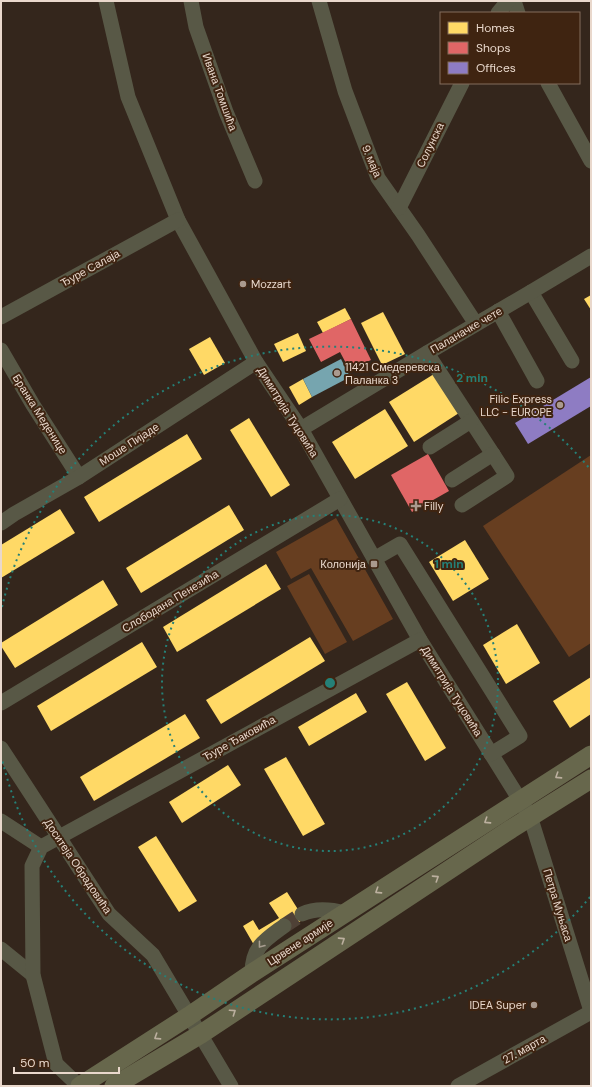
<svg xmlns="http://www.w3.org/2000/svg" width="592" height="1087" font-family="'DM Sans',sans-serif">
<rect width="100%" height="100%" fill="#34261c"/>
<g fill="#673e20">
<path d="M 591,455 L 591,643 L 569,657 L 483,526 Z"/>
<path d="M 336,518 L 393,619 L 353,641 L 311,568 L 291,579 L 276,552 Z"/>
<path d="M 309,574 L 347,642 L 325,654 L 287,586 Z"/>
</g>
<g fill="#ffd966">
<path d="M 591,295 L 591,310 L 584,299 Z"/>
<path d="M 345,308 L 351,319 L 323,333 L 317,322 Z"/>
<path d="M 383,312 L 405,354 L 382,365 L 361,323 Z"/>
<path d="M 298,333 L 306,351 L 283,362 L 274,344 Z"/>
<path d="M 210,337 L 225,363 L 204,375 L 189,349 Z"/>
<path d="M 434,374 L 459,413 L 414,442 L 389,402 Z"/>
<path d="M 303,379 L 312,397 L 299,405 L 289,387 Z"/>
<path d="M 385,409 L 408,446 L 355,479 L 332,442 Z"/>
<path d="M 249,418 L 290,485 L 271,497 L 230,430 Z"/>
<path d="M 187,434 L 202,459 L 99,522 L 84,497 Z"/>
<path d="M 229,505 L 244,530 L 141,593 L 126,568 Z"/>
<path d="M 60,509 L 75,533 L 1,578 L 1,545 Z"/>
<path d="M 465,540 L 489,579 L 453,601 L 429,562 Z"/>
<path d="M 266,564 L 281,589 L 177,652 L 163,627 Z"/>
<path d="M 103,580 L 118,605 L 15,668 L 1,646 L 1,643 Z"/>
<path d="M 517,624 L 540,663 L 506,684 L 483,645 Z"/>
<path d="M 310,637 L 325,661 L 221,724 L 206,700 Z"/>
<path d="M 142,642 L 157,667 L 51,731 L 37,706 Z"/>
<path d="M 591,677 L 591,714 L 570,728 L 553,701 Z"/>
<path d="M 407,682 L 446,748 L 425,761 L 386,694 Z"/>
<path d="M 356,693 L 367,712 L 309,746 L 298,727 Z"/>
<path d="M 185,714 L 200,738 L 94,801 L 80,777 Z"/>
<path d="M 286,757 L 325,824 L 303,836 L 264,769 Z"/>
<path d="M 228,765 L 241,785 L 182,823 L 169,802 Z"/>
<path d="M 156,836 L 197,901 L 179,912 L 138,847 Z"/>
<path d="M 287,892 L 304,919 L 286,930 L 254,945 L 243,926 L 253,920 L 259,930 L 279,918 L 269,903 Z"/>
</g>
<g fill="#e06666">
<path d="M 351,319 L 371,360 L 356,367 L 354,364 L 348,367 L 340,352 L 321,362 L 309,339 Z"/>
<path d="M 428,454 L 449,491 L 412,512 L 391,475 Z"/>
</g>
<path fill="#8e7cc3" d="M 591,377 L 591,406 L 528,444 L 515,423 Z"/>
<path fill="#76a5af" d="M 341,359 L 350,377 L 312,397 L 303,379 Z"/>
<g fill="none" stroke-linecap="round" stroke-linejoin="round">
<path stroke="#4f4136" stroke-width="15" stroke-dasharray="15 8" stroke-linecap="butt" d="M 284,926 L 302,914"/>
<g stroke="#585846" stroke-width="15">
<path d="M 106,1 L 128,97 L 178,220 L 256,362 L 301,429 L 420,640 L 530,816 L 591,1011"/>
<path d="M 191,1 L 196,27 L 226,112 L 255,181"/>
<path d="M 319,1 L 345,91 L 378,178 L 418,235 L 476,324"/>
<path d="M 514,1 L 518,13"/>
<path d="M 498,13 L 508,1"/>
<path d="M 548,83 L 591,161"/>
<path d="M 399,208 L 462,83"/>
<path d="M 531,292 L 572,361"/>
<path d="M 498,311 L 537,381"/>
<path d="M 1,317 L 178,220"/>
<path d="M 1,350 L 33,405 L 79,477"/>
<path d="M 427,353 L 507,476 L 462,505"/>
<path d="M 301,429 L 427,353 L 531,292 L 591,256"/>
<path d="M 430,447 L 471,421"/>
<path d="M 452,480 L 493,454"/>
<path d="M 1,523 L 14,514 L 79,477 L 256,362"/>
<path d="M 374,559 L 400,544 L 520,736 L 491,754"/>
<path d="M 1,703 L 340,499"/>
<path d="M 1,748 L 109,914 L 153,955 L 231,1086"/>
<path d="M 1,821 L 41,847"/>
<path d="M 302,914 C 315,908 330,909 345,913"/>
<path d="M 1,949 L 33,975"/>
<path d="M 252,973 C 252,947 265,940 284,926"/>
<path d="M 79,1086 L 56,1064 L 33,975 L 32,866 L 41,847 L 420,640"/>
<path d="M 458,1086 L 591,1012"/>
</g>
<g stroke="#67674c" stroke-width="19">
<path d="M 80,1086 L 189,1016 L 252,973 L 591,755"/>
<path d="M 114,1086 L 201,1034 L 511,829 L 591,779"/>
</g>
</g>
<defs><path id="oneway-chevron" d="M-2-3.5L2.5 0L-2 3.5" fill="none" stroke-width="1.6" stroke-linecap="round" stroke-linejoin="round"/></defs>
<g stroke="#bcb09f">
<use href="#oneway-chevron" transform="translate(558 776) rotate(147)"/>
<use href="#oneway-chevron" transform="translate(487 821) rotate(147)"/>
<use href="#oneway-chevron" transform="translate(436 878) rotate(-33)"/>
<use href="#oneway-chevron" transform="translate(378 891) rotate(147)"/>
<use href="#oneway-chevron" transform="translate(342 940) rotate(-33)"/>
<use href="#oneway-chevron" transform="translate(233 1012) rotate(-34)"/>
<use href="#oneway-chevron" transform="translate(157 1037) rotate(147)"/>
</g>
<use stroke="#a89e90" href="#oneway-chevron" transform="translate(261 945) rotate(128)"/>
<g fill="none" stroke="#258077" stroke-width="2" stroke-dasharray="2 4">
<circle cx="330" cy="683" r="168"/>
<path d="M590 897A337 337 0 0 1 2 759M2 607A337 337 0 0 1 590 469"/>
</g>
<g fill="#aa9a8e" stroke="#3f2411" stroke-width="1.5">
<circle cx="243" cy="284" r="4"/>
<circle cx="337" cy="373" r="4"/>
<circle cx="560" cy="405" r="4"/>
<path d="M414 500h4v4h4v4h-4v4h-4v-4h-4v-4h4z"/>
<rect x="370" y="560" width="8" height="8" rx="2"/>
<circle cx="534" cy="1005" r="4"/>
</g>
<g text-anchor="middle" stroke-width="4" stroke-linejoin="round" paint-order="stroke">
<g font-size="11" fill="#e9d8cc" stroke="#3f2411">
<text transform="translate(220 92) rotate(70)" y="4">Ивана Томшића</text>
<text transform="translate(430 145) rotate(-64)" y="4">Солунска</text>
<text transform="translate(372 161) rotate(67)" y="4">9. маја</text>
<text transform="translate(90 268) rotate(-29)" y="4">Ђуре Салаја</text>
<text transform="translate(466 330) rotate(-30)" y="4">Паланачке чете</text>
<text transform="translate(288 412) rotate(58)" y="4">Димитрија Туцовића</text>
<text transform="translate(40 414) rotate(58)" y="4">Бранка Меденице</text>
<text transform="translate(129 444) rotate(-33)" y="4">Моше Пијаде</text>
<text transform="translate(170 601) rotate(-31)" y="4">Слободана Пенезића</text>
<text transform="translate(452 691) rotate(58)" y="4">Димитрија Туцовића</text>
<text transform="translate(239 738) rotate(-29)" y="4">Ђуре Ђаковића</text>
<text transform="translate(78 866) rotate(56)" y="4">Доситеја Обрадовића</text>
<text transform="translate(558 905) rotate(73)" y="4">Петра Муњаса</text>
<text transform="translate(300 942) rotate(-33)" y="4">Црвене армије</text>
<text transform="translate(524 1049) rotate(-29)" y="4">27. марта</text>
</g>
<g font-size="11" fill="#e9d8cc" stroke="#3f2411" text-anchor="start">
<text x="251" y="288">Mozzart</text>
<text x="345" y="371">11421 Смедеревска<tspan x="345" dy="13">Паланка 3</tspan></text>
<text x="552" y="403" text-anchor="end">Filic Express<tspan x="552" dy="13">LLC - EUROPE</tspan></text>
<text x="424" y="510">Filly</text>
<text x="366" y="568" text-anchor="end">Колонија</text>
<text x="526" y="1009" text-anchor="end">IDEA Super</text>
</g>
</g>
<circle cx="330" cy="683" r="6" fill="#258077" stroke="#3f2411" stroke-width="2"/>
<g font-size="12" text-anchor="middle" font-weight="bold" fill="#258077" stroke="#3f2411" stroke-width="4" stroke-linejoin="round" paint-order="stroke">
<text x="472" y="382">2 min</text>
<text x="449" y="568">1 min</text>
</g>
<rect width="592" height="1087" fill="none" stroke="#e9d8cc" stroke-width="4"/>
<rect x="440" y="12" width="140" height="72" fill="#3f2411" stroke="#836c5c"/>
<rect x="448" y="22" width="20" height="12" fill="#ffd966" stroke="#836c5c"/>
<text x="476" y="32" font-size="12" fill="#e9d8cc">Homes</text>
<rect x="448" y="42" width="20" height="12" fill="#e06666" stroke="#836c5c"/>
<text x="476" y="52" font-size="12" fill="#e9d8cc">Shops</text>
<rect x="448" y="62" width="20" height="12" fill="#8e7cc3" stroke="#836c5c"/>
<text x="476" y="72" font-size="12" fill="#e9d8cc">Offices</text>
<path d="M14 1067v6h105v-6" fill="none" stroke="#e9d8cc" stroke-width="2"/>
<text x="20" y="1067" font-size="12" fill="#e9d8cc" stroke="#3f2411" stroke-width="3" paint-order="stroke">50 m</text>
</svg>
